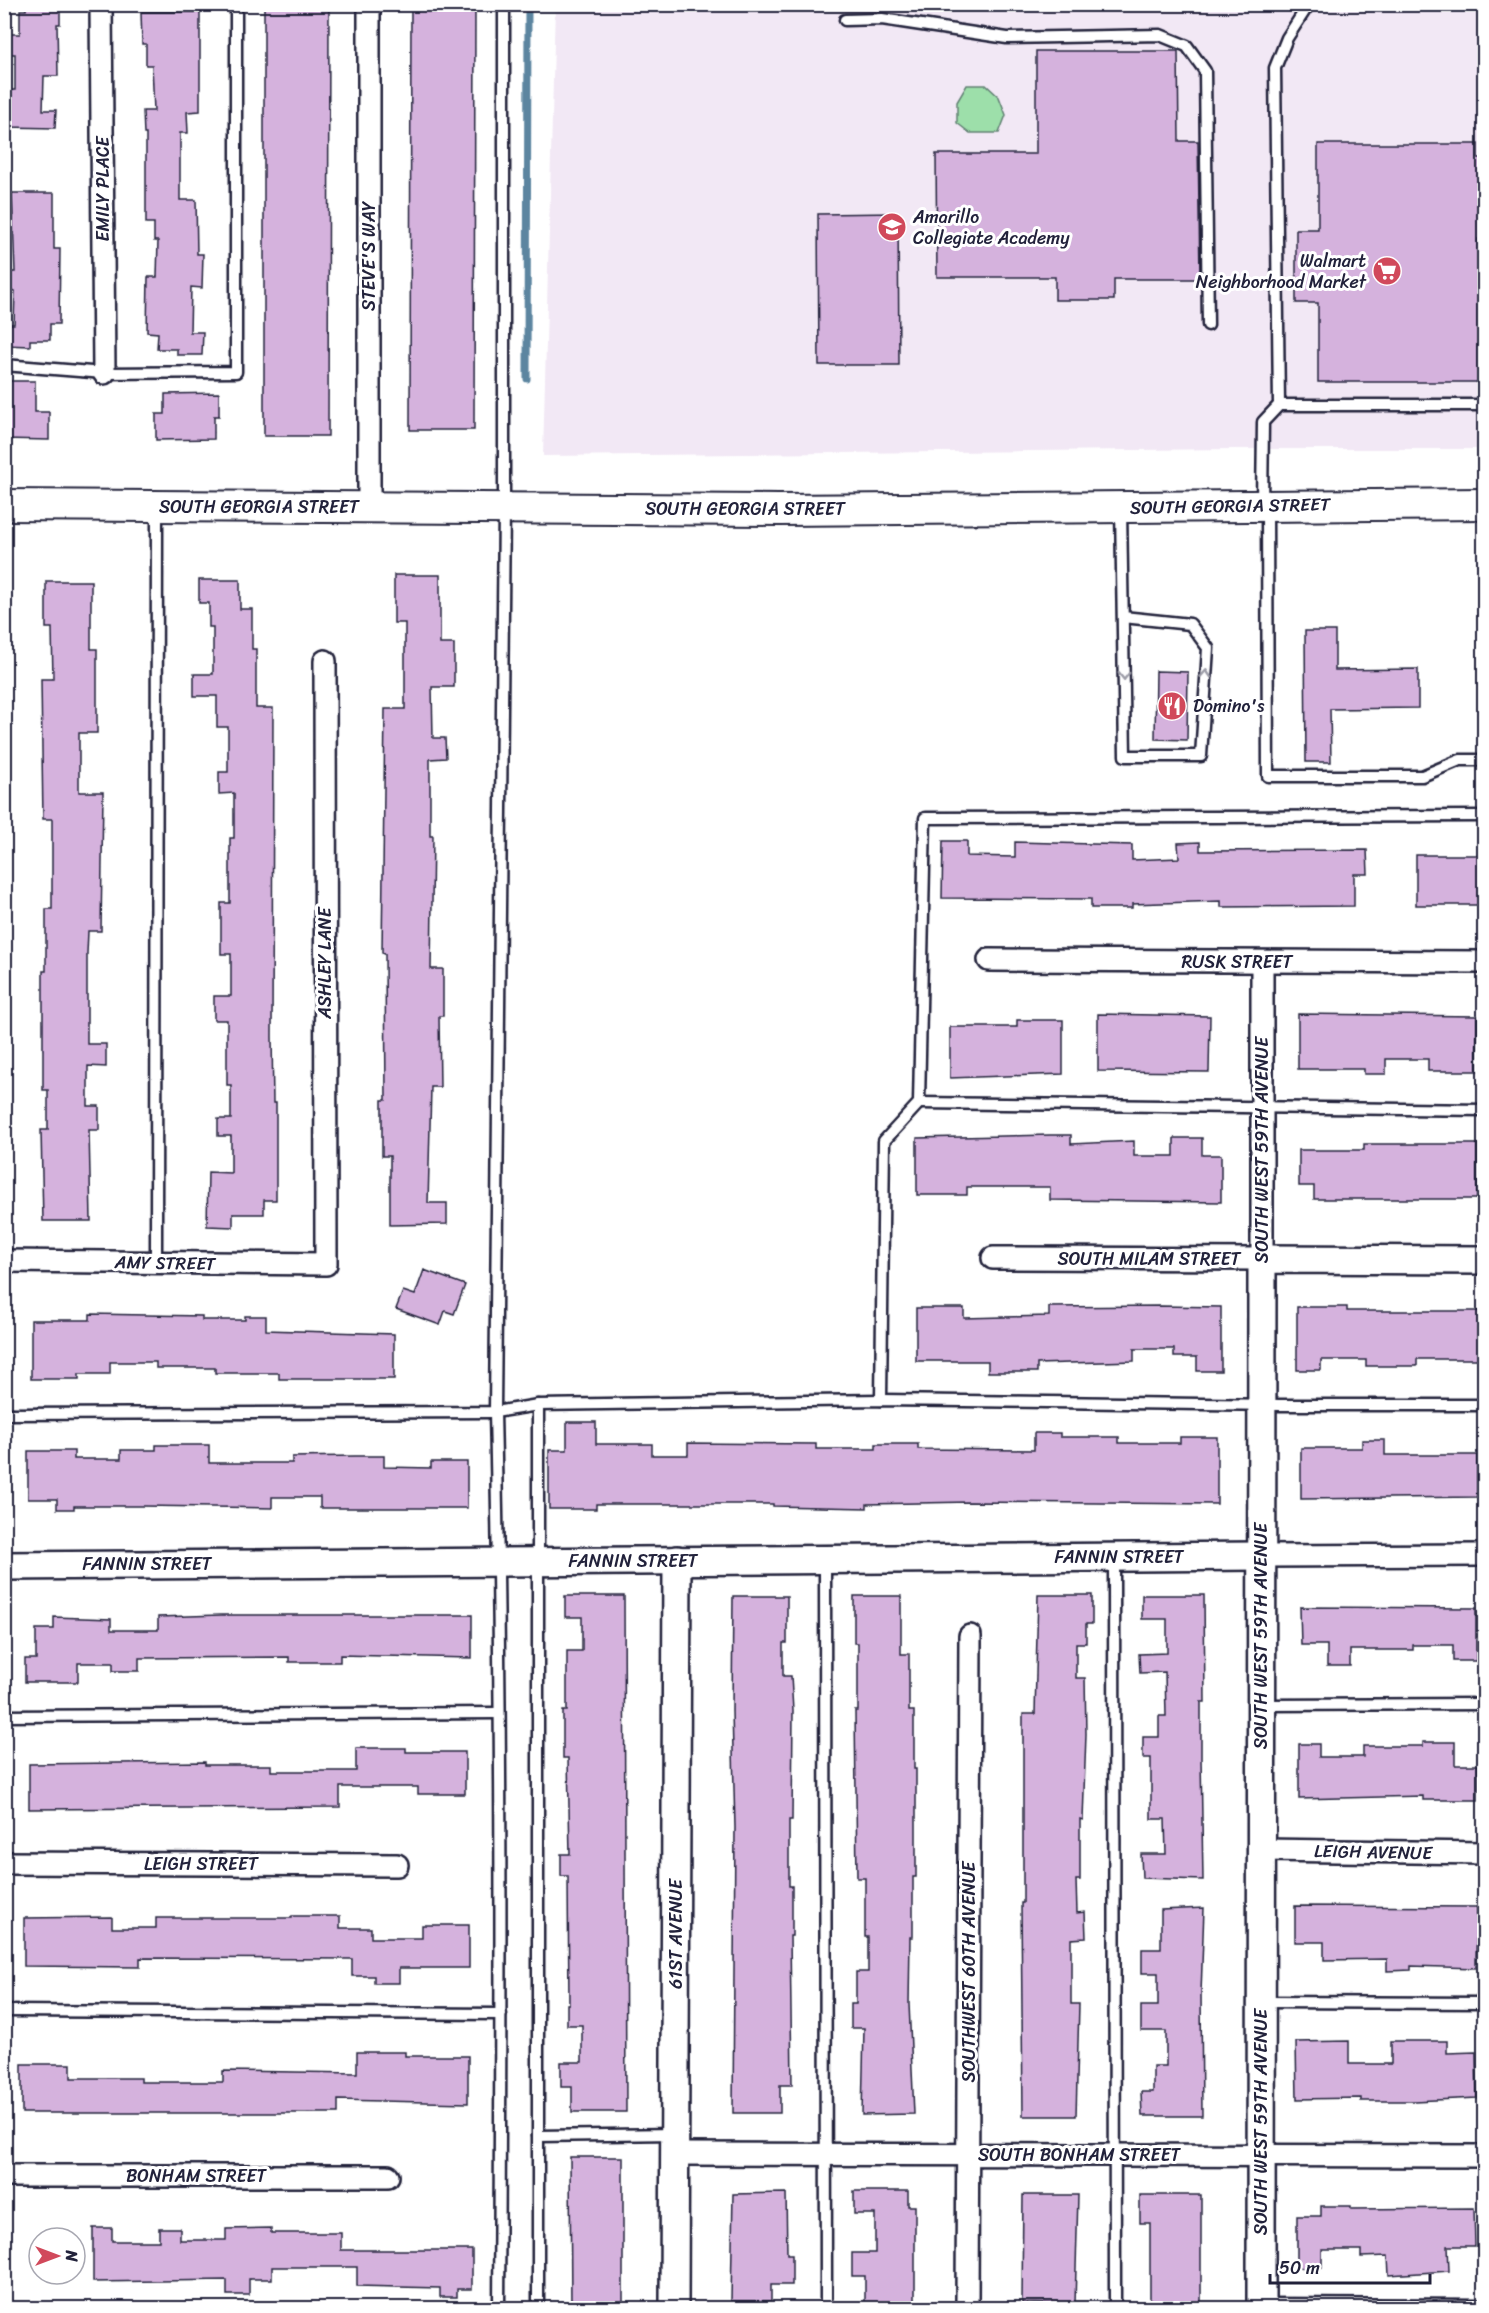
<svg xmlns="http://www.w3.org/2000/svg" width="1489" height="2313" font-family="Sriracha,sans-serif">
<rect width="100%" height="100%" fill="#fff"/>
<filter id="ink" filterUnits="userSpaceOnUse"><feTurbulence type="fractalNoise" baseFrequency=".0167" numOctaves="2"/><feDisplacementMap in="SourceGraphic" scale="12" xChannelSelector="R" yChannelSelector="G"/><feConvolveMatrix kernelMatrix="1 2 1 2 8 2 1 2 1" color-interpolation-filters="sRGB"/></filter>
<g filter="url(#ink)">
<path fill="#f2e8f5" d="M 555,5 L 1484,5 L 1484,449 L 1236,449 L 543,456 Z"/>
<path fill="#9ddfaa" stroke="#608072" stroke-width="1.5" d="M 967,85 L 986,85 L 999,97 L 1006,115 L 999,133 L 970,133 L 957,123 L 957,102 Z"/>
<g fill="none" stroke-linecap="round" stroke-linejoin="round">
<path stroke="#5c85a0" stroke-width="7" d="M 527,379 L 528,4"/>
</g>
<g fill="#d5b2dd" stroke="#22223b" stroke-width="1.5">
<path d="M 26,4 L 60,6 L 60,24 L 57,24 L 58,76 L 44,76 L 43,110 L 56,110 L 55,128 L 7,127 L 8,90 L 15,90 L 15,54 L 4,54 L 4,34 L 20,34 L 20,10 L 26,10 Z"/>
<path d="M 264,4 L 329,4 L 328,436 L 264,436 Z"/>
<path d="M 411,4 L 475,4 L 474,430 L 410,430 Z"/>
<path d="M 141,12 L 200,12 L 200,111 L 187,112 L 188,133 L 180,133 L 180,200 L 196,200 L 197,254 L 203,254 L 202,288 L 191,287 L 190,332 L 203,332 L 202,355 L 177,355 L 177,349 L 157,349 L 158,333 L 147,332 L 148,277 L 157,277 L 158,241 L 154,241 L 154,223 L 146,223 L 146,134 L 144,134 L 143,111 L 154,111 L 152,65 L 146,65 L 146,44 L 142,44 Z"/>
<path d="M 1036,51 L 1178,51 L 1179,141 L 1198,141 L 1200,279 L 1114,279 L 1114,300 L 1055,300 L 1055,277 L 937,277 L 936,154 L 1036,154 Z"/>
<path d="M 1318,144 L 1478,144 L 1478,158 L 1485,158 L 1485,239 L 1478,239 L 1478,382 L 1318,382 L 1318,303 L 1296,303 L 1296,229 L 1318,229 Z"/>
<path d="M 12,193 L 54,193 L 54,249 L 60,249 L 59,324 L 50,324 L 50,340 L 30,340 L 30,346 L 4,345 L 4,324 L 14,324 L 15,291 L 4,290 L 4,272 L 15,272 Z"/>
<path d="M 898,213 L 899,365 L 819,365 L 818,214 Z"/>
<path d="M 4,381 L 35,381 L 35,412 L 49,412 L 49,440 L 4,439 Z"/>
<path d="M 219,393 L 219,416 L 214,416 L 214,439 L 156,440 L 156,414 L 165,414 L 165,394 Z"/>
<path d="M 394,575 L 440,575 L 440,644 L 454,644 L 454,687 L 432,687 L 433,738 L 445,738 L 446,758 L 430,759 L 430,836 L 433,836 L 431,969 L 443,969 L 443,1016 L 439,1016 L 440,1087 L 431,1087 L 428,1203 L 447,1203 L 447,1224 L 390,1225 L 390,1156 L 382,1156 L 382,1100 L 386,1100 L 385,954 L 382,953 L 385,709 L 405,709 L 405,623 L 394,623 Z"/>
<path d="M 199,580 L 240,580 L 240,609 L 252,609 L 252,649 L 256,649 L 256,708 L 273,708 L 272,1037 L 273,1103 L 276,1103 L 276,1200 L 264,1200 L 264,1214 L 233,1214 L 233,1227 L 207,1226 L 208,1172 L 231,1173 L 231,1136 L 218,1136 L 218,1119 L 231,1119 L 231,1085 L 227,1085 L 227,1020 L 214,1020 L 214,996 L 231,996 L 231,954 L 221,954 L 221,903 L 230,903 L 230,838 L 234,838 L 234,793 L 219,794 L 219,772 L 228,772 L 228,727 L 217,727 L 217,696 L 194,696 L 194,674 L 213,674 L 213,627 L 209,627 L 209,603 L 199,603 Z"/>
<path d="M 46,581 L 91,581 L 91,649 L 97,649 L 97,733 L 79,733 L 79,792 L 103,792 L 101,931 L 88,931 L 87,953 L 87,1044 L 106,1044 L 106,1067 L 88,1066 L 88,1106 L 99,1106 L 99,1130 L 89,1130 L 91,1221 L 43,1221 L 41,1130 L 48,1130 L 48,1090 L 43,1090 L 43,971 L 46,971 L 46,909 L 52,909 L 52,819 L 43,819 L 41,679 L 53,679 L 52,628 L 46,628 Z"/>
<path d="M 1305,631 L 1335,631 L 1335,670 L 1418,669 L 1418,708 L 1330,709 L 1331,762 L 1306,762 Z"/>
<path d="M 1156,671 L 1188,672 L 1187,740 L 1155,739 Z"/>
<path d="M 943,841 L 967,841 L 967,856 L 1015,857 L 1015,842 L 1132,845 L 1132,860 L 1179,858 L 1178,843 L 1200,842 L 1200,851 L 1367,850 L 1368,874 L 1354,874 L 1354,906 L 1221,907 L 1221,901 L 1132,904 L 1132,908 L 1091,908 L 1091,899 L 942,898 Z"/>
<rect x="1416" y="855" width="69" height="50"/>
<path d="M 1098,1014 L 1210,1016 L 1209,1072 L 1098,1071 Z"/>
<path d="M 1298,1014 L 1477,1016 L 1477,1071 L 1428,1071 L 1428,1059 L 1386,1059 L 1386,1074 L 1364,1074 L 1364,1069 L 1298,1069 Z"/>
<path d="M 1017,1020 L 1063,1020 L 1063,1074 L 950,1078 L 950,1027 L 1017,1027 Z"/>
<path d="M 1050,1135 L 1071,1135 L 1071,1144 L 1134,1141 L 1134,1156 L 1174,1156 L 1174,1138 L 1202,1138 L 1202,1155 L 1221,1155 L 1221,1202 L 1050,1200 L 1050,1187 L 967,1187 L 967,1195 L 917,1195 L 917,1138 Z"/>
<path d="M 1364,1144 L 1477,1144 L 1477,1199 L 1314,1199 L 1314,1186 L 1299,1186 L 1299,1150 L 1364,1150 Z"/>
<path d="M 424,1270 L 465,1285 L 454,1314 L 445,1311 L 440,1325 L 396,1309 L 403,1291 L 415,1295 Z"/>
<path d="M 1160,1306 L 1221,1307 L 1221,1371 L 1197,1371 L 1197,1357 L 1174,1357 L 1174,1349 L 1134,1349 L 1134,1361 L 1037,1364 L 1037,1372 L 988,1372 L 988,1361 L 916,1361 L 916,1308 L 964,1308 L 964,1318 L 1049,1316 L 1049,1307 Z"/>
<path d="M 1297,1307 L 1347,1307 L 1347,1311 L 1481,1311 L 1481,1359 L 1417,1359 L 1417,1366 L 1366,1366 L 1366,1360 L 1321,1360 L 1321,1370 L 1297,1370 Z"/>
<path d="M 90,1314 L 202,1316 L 202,1320 L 245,1320 L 245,1316 L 266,1316 L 266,1330 L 394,1334 L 394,1379 L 279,1379 L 279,1373 L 215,1373 L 215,1368 L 156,1368 L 156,1362 L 110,1362 L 110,1374 L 79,1374 L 79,1379 L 31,1379 L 31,1320 L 90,1320 Z"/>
<path d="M 567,1422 L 596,1422 L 596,1444 L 652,1444 L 652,1455 L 688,1455 L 688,1443 L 816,1444 L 816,1449 L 876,1449 L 876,1444 L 918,1444 L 918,1449 L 1034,1450 L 1034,1433 L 1060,1433 L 1060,1437 L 1119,1437 L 1119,1443 L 1180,1443 L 1180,1437 L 1217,1437 L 1217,1504 L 970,1502 L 867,1504 L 867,1508 L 773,1506 L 773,1504 L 596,1504 L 596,1509 L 549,1509 L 549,1450 L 567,1450 Z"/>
<path d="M 1362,1440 L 1385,1440 L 1385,1455 L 1477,1455 L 1477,1497 L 1301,1499 L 1301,1448 L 1362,1448 Z"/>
<path d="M 156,1445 L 209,1445 L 209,1463 L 292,1463 L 292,1457 L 355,1456 L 384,1456 L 384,1467 L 431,1468 L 431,1462 L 467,1462 L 467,1508 L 320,1508 L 320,1497 L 272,1497 L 272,1508 L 143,1506 L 74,1506 L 74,1509 L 57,1509 L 57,1499 L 28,1499 L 28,1451 L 74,1451 L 74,1459 L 121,1459 L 121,1450 L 156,1450 Z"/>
<path d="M 1038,1595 L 1092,1595 L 1092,1624 L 1086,1624 L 1086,1643 L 1076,1643 L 1076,1678 L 1085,1678 L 1086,1734 L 1083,1820 L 1080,1819 L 1080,1880 L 1076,1880 L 1077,1913 L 1085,1912 L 1086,1938 L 1071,1939 L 1071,2004 L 1079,2004 L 1076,2116 L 1023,2116 L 1021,1903 L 1023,1903 L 1023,1714 L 1035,1714 Z"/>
<path d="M 1142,1595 L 1204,1595 L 1205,1702 L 1201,1702 L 1201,1758 L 1203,1880 L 1142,1878 L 1141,1854 L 1166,1854 L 1165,1819 L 1151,1819 L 1151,1758 L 1143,1758 L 1143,1737 L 1159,1737 L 1159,1716 L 1166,1716 L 1165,1672 L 1140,1673 L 1139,1654 L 1167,1653 L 1167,1619 L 1142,1619 Z"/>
<path d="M 565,1596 L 624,1596 L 626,2112 L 572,2112 L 572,2087 L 561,2087 L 561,2062 L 582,2062 L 582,2025 L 567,2025 L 567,2004 L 569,2004 L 568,1876 L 561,1876 L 561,1854 L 570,1854 L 568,1758 L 563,1758 L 563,1711 L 567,1711 L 567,1651 L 582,1651 L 582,1617 L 565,1617 Z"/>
<path d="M 733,1596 L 787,1596 L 787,1643 L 783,1643 L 783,1676 L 791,1676 L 793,1711 L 792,1820 L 789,1820 L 789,1886 L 792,1886 L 792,1936 L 790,1936 L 792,2085 L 780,2085 L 780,2113 L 733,2113 L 735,1827 L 732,1711 Z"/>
<path d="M 854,1596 L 901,1596 L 901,1654 L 909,1654 L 909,1711 L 914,1711 L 914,1769 L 916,1769 L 916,1877 L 913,1877 L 913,1937 L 910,1937 L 909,2004 L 914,2114 L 862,2115 L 864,2028 L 851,2028 L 851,2004 L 856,2004 L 856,1972 L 868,1972 L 868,1937 L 865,1937 L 865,1878 L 857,1878 L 855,1711 L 858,1711 L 858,1643 L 854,1643 Z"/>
<path d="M 1300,1607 L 1476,1608 L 1476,1661 L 1453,1661 L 1453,1645 L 1413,1645 L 1413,1650 L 1350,1650 L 1350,1666 L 1327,1666 L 1327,1645 L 1301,1645 Z"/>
<path d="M 221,1615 L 472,1615 L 472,1658 L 340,1655 L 340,1662 L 289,1662 L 289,1657 L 139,1658 L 139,1671 L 113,1671 L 113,1663 L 78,1663 L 78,1682 L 25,1682 L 25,1659 L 36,1659 L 36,1629 L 54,1629 L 54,1617 L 111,1619 L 111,1630 L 158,1630 L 158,1617 Z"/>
<path d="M 1423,1742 L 1455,1742 L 1455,1765 L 1478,1765 L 1478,1800 L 1423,1800 L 1423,1796 L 1299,1799 L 1299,1744 L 1319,1744 L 1319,1757 L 1363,1757 L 1363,1746 L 1423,1746 Z"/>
<path d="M 356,1748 L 406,1748 L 406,1752 L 465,1752 L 465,1794 L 418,1794 L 418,1787 L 340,1787 L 340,1807 L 29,1809 L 29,1764 L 205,1762 L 205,1765 L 271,1765 L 271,1771 L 356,1771 Z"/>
<path d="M 1295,1906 L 1477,1907 L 1476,1968 L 1411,1966 L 1411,1970 L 1387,1971 L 1387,1959 L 1324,1960 L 1324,1942 L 1295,1942 Z"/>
<path d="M 1204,1908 L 1201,1993 L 1202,2116 L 1142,2116 L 1141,2092 L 1153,2092 L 1153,2066 L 1166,2066 L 1166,2031 L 1141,2031 L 1141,2006 L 1158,2006 L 1158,1973 L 1142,1973 L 1142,1949 L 1161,1949 L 1161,1910 Z"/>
<path d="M 292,1916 L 340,1916 L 340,1928 L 371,1928 L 371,1938 L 422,1938 L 422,1925 L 469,1925 L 469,1968 L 399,1968 L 399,1983 L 374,1983 L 374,1976 L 352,1976 L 352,1959 L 140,1958 L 140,1967 L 24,1966 L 24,1918 L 112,1917 L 112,1928 L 156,1928 L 156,1918 L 292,1918 Z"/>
<path d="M 1349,2041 L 1349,2064 L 1391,2064 L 1391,2041 L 1447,2041 L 1447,2053 L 1476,2052 L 1477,2098 L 1414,2101 L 1361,2101 L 1361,2098 L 1297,2099 L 1296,2042 Z"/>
<path d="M 357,2052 L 405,2052 L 405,2056 L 468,2056 L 468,2103 L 338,2100 L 338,2113 L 22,2113 L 22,2064 L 71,2064 L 71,2078 L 141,2078 L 141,2082 L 223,2082 L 223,2071 L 357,2073 Z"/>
<path d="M 570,2157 L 623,2157 L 623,2308 L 571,2308 Z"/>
<path d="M 854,2191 L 908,2191 L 908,2206 L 915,2206 L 915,2304 L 865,2304 L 865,2276 L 852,2276 L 852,2253 L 875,2253 L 875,2214 L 854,2214 Z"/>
<path d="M 786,2193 L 787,2254 L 792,2254 L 792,2285 L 771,2285 L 771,2301 L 731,2301 L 733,2194 Z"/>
<path d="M 1023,2195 L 1078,2195 L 1075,2304 L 1022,2303 Z"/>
<path d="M 1140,2195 L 1201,2195 L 1201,2302 L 1150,2302 L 1150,2223 L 1140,2223 Z"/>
<path d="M 1321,2206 L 1351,2206 L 1351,2209 L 1474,2208 L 1475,2246 L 1448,2246 L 1449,2271 L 1389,2275 L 1388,2256 L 1361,2257 L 1361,2250 L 1322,2250 L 1322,2268 L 1297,2268 L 1297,2216 L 1321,2216 Z"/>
<path d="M 93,2228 L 112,2228 L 112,2241 L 159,2241 L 159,2228 L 180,2228 L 180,2240 L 226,2240 L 226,2229 L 271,2228 L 271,2233 L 341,2233 L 341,2250 L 472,2250 L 472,2289 L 457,2289 L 457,2297 L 440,2297 L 440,2288 L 357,2286 L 357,2267 L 272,2267 L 272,2279 L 249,2279 L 249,2295 L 227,2295 L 227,2280 L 93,2282 Z"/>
</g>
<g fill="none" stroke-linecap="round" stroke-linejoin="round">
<g stroke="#22223b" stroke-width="15">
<g id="service">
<path d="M 845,20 L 882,19 L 1007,38 L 1160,35 L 1187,46 L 1205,71 L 1208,325"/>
<path d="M 4,365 L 104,373 L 236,372 L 236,4"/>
<path d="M 1279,405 L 1484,405"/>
<path d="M 1262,505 L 1263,422 L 1279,405 L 1275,68 L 1287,38 L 1309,4"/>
<path d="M 1267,507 L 1268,776 L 1422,776 L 1460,760 L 1484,760"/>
<path d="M 1121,508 L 1125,756 L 1201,756 L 1208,648 L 1190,624 L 1123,617"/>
<path d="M 919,1103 L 1484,1110"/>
<path d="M 156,1262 L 157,507"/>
<path d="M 881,1400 L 884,1141 L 919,1103 L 925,818 L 1484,816"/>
<path d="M 4,1414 L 495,1412 L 538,1405 L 881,1400 L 1280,1405 L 1484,1405"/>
<path d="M 1114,1557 L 1115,2308"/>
<path d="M 825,1559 L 826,2308"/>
<path d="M 1262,1705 L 1484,1704"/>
<path d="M 4,1716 L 498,1713"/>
<path d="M 1261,2002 L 1484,2003"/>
<path d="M 4,2011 L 501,2014"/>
<path d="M 538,2136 L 674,2134"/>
<path d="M 1261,2304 L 1484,2305"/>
<path d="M 499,2308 C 501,2010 502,1711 495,1412 L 504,509 L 504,4"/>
<path d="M 538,2308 L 538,1405"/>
</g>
</g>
<g stroke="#22223b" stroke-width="26">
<g id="minor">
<path d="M 101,4 L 104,373"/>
<path d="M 369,4 L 369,508"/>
<path d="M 989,960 L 1484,962"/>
<path d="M 993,1258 L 1262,1259 L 1262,963"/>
<path d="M 4,1261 L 326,1264 L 325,661"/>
<path d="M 1261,1556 L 1484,1555"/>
<path d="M 1261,1850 L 1484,1853"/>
<path d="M 4,1863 L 397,1865"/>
<path d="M 674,2154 L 1484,2156"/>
<path d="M 4,2176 L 388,2176"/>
<path d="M 967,2308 L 970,1636"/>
</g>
</g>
<g stroke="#22223b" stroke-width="32">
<g id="tertiary">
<path d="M 4,1566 L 1261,1556"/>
<path d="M 674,2308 L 677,1560"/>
<path d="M 1261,2308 L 1262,1259 L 1484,1260"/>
</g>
</g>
<g stroke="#22223b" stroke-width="34">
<path id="secondary" d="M 4,505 L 779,510 L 1484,504"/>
</g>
<use href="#service" stroke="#fff" stroke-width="10"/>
<use href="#minor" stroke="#fff" stroke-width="21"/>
<use href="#tertiary" stroke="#fff" stroke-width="27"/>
<use href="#secondary" stroke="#fff" stroke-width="30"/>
</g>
<defs><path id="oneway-chevron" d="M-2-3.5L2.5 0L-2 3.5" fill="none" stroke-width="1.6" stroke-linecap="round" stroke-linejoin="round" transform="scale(1.5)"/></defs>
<g stroke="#9c9ca7">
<use href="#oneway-chevron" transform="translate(1206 674) rotate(-86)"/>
<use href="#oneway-chevron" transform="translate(1124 676) rotate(89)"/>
</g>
</g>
<defs>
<g id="school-disc" transform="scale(1.5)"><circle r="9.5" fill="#d1495b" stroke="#fff"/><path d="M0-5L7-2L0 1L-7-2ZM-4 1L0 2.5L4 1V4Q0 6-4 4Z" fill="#fff"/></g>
<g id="supermarket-disc" transform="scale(1.5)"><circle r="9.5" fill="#d1495b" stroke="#fff"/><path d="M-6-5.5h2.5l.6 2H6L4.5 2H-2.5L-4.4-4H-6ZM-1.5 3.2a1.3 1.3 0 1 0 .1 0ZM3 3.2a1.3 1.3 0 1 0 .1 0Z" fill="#fff"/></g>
<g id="restaurant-disc" transform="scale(1.5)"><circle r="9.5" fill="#d1495b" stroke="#fff"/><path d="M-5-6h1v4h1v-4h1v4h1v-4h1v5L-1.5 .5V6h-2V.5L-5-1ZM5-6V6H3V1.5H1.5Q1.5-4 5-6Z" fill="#fff"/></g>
</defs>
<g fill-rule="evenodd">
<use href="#school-disc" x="892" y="227"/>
<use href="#supermarket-disc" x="1387" y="271"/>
<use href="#restaurant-disc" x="1172" y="706"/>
</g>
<g text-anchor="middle" stroke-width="6" stroke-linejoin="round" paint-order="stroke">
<g font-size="18" fill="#22223b" stroke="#fff">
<text transform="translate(103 189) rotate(-90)" y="6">EMILY PLACE</text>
<text transform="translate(369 256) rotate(-90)" y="6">STEVE'S WAY</text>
<text transform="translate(1230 506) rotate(-1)" y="6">SOUTH GEORGIA STREET</text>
<text x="259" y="513">SOUTH GEORGIA STREET</text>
<text x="745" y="515">SOUTH GEORGIA STREET</text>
<text x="1237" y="968">RUSK STREET</text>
<text transform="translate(325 963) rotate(-90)" y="6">ASHLEY LANE</text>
<text transform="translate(1262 1150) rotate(-90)" y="6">SOUTH WEST 59TH AVENUE</text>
<text x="1149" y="1265">SOUTH MILAM STREET</text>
<text transform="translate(165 1263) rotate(1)" y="6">AMY STREET</text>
<text x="1119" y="1563">FANNIN STREET</text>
<text x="633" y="1567">FANNIN STREET</text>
<text x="147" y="1570">FANNIN STREET</text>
<text transform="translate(1261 1636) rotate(-90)" y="6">SOUTH WEST 59TH AVENUE</text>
<text transform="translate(1373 1852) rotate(1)" y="6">LEIGH AVENUE</text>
<text x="201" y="1870">LEIGH STREET</text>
<text transform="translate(676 1934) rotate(-90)" y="6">61ST AVENUE</text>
<text transform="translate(969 1972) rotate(-90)" y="6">SOUTHWEST 60TH AVENUE</text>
<text transform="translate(1261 2122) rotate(-90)" y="6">SOUTH WEST 59TH AVENUE</text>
<text x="1079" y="2161">SOUTH BONHAM STREET</text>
<text x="196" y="2182">BONHAM STREET</text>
</g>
<g font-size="18" fill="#22223b" stroke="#fff" text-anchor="start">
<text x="913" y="223">Amarillo<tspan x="913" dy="21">Collegiate Academy</tspan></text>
<text x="1366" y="267" text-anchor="end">Walmart<tspan x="1366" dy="21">Neighborhood Market</tspan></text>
<text x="1193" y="712">Domino's</text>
</g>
</g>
<rect width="1489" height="2313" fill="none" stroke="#fff" stroke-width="24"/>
<rect x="12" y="12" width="1465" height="2289" fill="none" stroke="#22223b" stroke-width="2" filter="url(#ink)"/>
<g transform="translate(57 2256) rotate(90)"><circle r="28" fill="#ffffff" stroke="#a7a7b1" stroke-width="1.5"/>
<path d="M0-4.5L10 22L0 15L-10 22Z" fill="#d1495b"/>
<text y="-9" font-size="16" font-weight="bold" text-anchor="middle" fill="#22223b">N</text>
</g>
<path d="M1270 2274v9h160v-9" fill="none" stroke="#22223b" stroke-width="3"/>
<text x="1279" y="2274" font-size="18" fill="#22223b" stroke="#ffffff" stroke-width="4.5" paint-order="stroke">50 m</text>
</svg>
